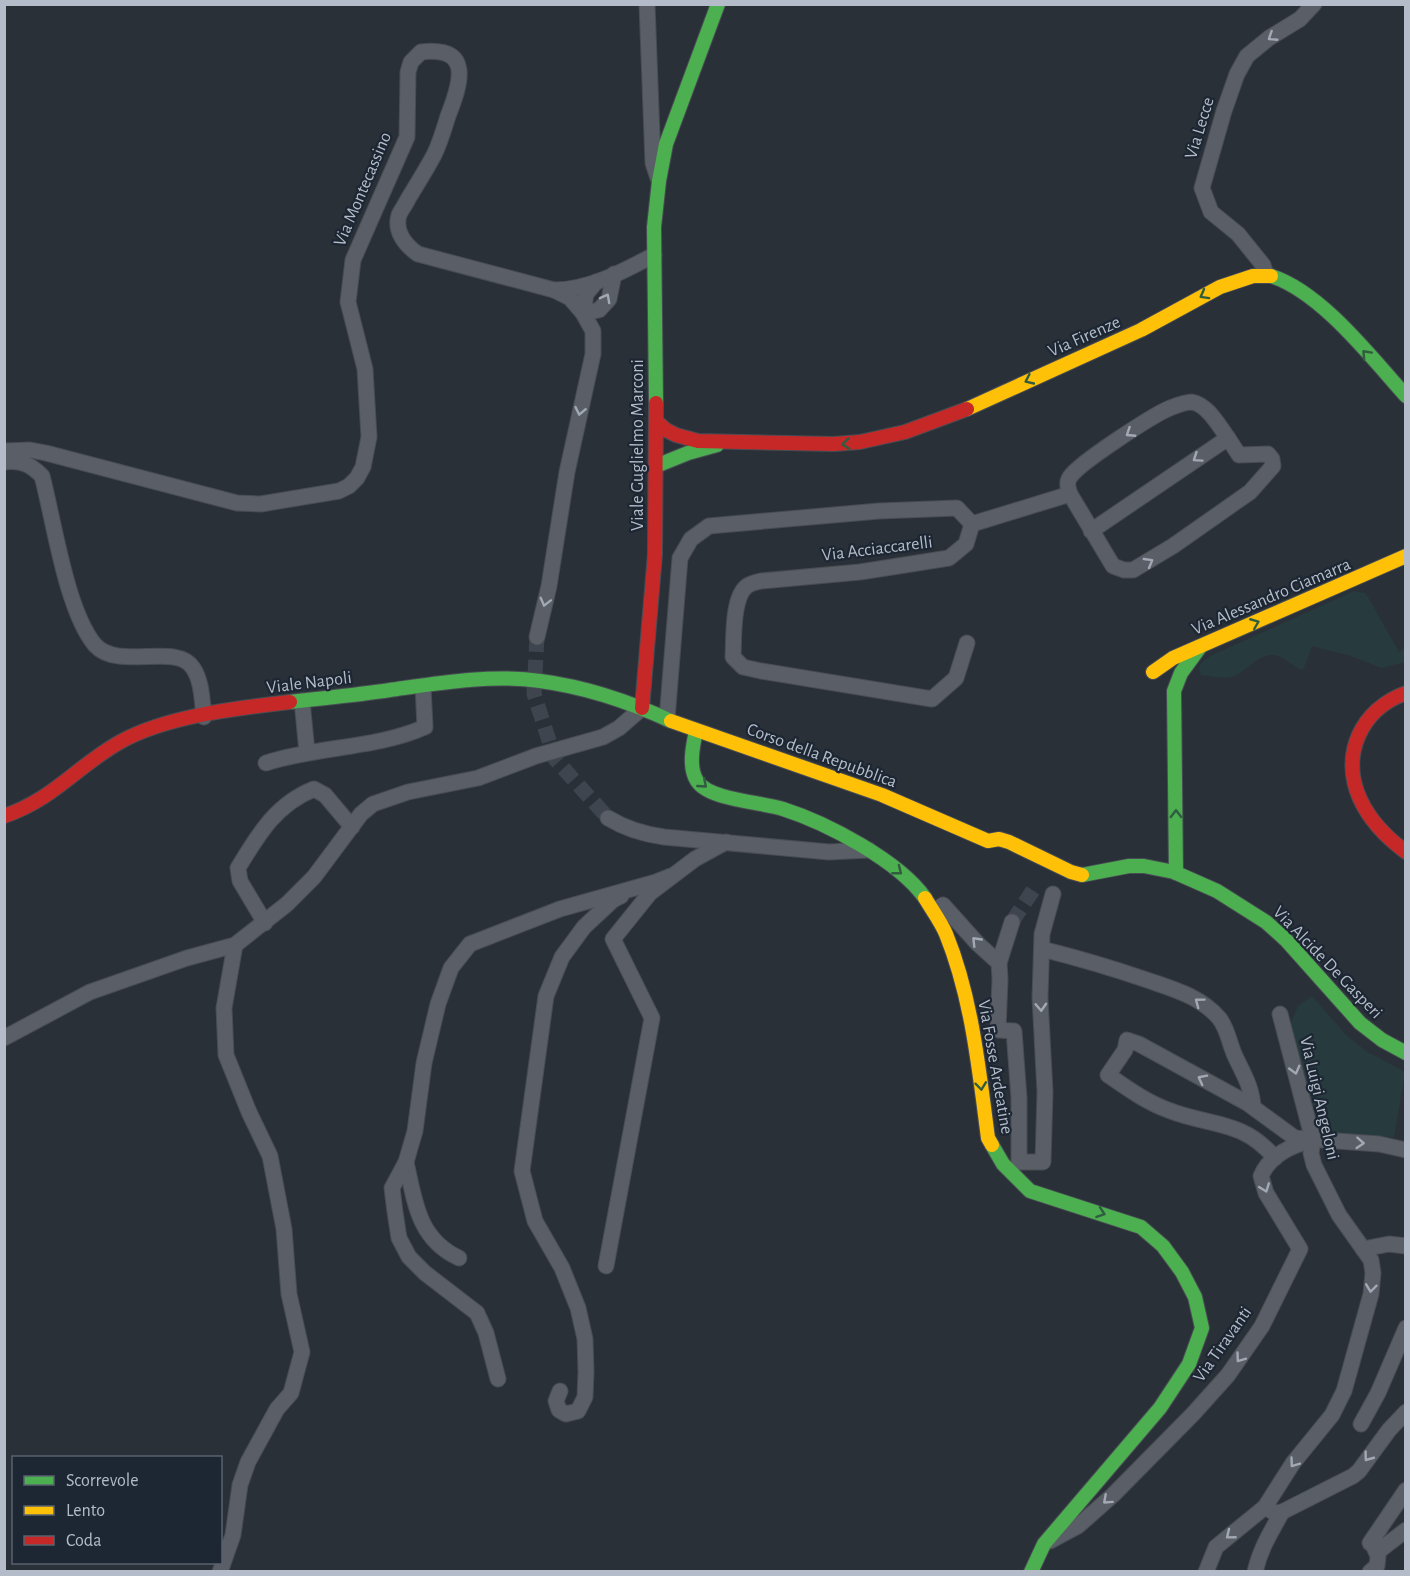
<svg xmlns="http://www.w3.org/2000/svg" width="1410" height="1576" font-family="'Alegreya Sans',sans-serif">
<rect width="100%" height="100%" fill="#2a3038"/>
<g fill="#273a3e">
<path d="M 1354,591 L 1365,593 L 1368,597 L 1399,652 L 1405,649 L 1405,662 L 1381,668 L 1351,656 L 1312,646 L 1303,670 C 1293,667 1287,659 1278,656 C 1259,650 1246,674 1231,677 C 1222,679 1210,676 1201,675 L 1199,669 L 1201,663 L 1210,656 Z"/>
<path d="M 1312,996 L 1346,1035 L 1366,1051 L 1405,1072 L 1394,1137 L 1322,1135 L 1315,1123 L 1290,1025 L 1298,1006 Z"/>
</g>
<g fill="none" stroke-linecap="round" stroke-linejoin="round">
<g stroke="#3f454e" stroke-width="15" stroke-dasharray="15 8" stroke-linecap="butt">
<path d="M 537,637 L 534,694 L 555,759 L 608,818"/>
<path d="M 1012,922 L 1037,884"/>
</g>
<g stroke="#484c53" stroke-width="17">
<g id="street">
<path d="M 647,4 L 653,163 L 658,178"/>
<path d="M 1266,275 L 1263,265 L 1238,234 L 1211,212 L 1202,188 L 1224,111 L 1237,74 L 1247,56 L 1269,38 L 1300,19 L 1314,4"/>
<path d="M 554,290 L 570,298 L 583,313 L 599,310 L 609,299 L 614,274"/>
<path d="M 4,451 L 30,450 L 46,453 L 237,503 L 261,504 L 339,491 L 349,486 L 357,478 L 363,467 L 369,437 L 365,369 L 348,302 L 353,260 L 407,137 L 408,72 L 411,62 L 421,52 C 473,46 461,83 448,116 C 444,129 440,143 434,155 C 426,170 417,184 408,199 C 406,204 401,210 399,215 C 394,231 405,245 418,254 L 554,290 C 589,290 624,271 654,255"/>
<path d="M 4,462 C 21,460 30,464 42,476 C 54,521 66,610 95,645 C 118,671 177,642 193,668 C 202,681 202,701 204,717"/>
<path d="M 1070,494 C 1068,488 1066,483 1070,477 C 1079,463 1153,415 1170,408 C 1175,406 1186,402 1192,402 C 1208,405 1219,426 1228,438"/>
<path d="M 972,524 L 1070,494 L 1113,566 L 1124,570 L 1133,570 L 1173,546 L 1250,492 L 1273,466 L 1272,459 L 1268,454 L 1239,455 L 1228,438 L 1091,531"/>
<path d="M 537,637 L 549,586 L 567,472 L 593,354 L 593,331 L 583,313 L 586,294 L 596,282"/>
<path d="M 302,701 L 307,752"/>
<path d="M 667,719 L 680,558 L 691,539 L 709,526 L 879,511 L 957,508 L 972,524 L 966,544 L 949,558 L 860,572 L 761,581 C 757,582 751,583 747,586 C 732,597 734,639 733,657 L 743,667 L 761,671 L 932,699 L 956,678 L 967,643"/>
<path d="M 266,763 C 318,746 375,749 425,727 L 423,686"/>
<path d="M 608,818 C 626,829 642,834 664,837 L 829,852 L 869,850"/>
<path d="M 934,911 L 943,905 L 978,944 L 999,963 L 1000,979 L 998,1030 L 1014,1031 L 1019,1098 L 1019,1162 L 1043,1162 L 1045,1092 L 1040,998 L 1042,934 L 1053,894"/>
<path d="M 265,923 L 240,881 L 238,868 C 258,835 276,804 314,789 L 325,795 L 352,827"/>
<path d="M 1042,949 C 1078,958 1112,968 1147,980 C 1173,989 1200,996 1219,1018 C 1228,1029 1229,1043 1235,1056 C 1243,1073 1252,1087 1253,1107"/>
<path d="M 999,963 L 1012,922"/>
<path d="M 4,1038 L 90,992 L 187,958 L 235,945 L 287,904 L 314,877 L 361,814 L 373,804 L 408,792 L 478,778 L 536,756 L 603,737 L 619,728 L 642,708"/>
<path d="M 1275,1158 C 1242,1119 1211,1127 1168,1110 C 1146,1102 1127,1088 1108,1075 L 1125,1050 L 1127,1040 L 1139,1044 L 1247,1103 L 1295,1138 L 1379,1144 L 1406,1150"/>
<path d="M 406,1162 C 415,1202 418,1239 459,1258"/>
<path d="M 1363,1249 L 1389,1244 L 1406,1246"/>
<path d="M 606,1266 L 652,1018 L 613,939 L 650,893 L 695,859 L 726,842"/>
<path d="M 498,1379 L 486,1333 L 477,1313 L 425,1273 L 409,1257 L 399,1238 L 395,1212 L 392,1188 L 406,1162 L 415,1131 L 424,1063 L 438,1004 L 451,968 L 470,944 L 560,909 L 656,882 L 671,876"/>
<path d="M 560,1391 L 556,1401 L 559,1410 L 566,1414 L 578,1411 L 585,1397 L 586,1372 L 585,1339 L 578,1308 L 562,1268 L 535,1221 L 522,1171 L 546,996 L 562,957 L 584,927 L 613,900 L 621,896"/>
<path d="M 1361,1424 L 1378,1393 L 1406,1328"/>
<path d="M 1406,1490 L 1370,1543 L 1380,1550 L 1406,1530"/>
<path d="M 1265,1507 L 1275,1513 L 1282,1512 L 1353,1476 L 1359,1471 L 1389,1430 L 1406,1412"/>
<path d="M 1050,1541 L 1078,1526 L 1113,1495 L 1193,1414 L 1228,1375 L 1262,1326 L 1300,1249 L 1266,1193 L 1261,1176 C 1270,1155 1292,1145 1313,1140"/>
<path d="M 220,1572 L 233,1535 L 240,1485 L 248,1462 L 277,1409 L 291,1393 L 302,1352 L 289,1294 L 284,1229 L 270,1156 L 249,1112 L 226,1055 L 224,1008 L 235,945"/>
<path d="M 1206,1572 L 1216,1547 L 1265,1507 L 1293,1463 L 1332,1415 L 1344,1391 L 1371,1294 L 1373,1273 L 1371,1260 L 1339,1215 L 1314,1165 L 1311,1153 L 1313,1140 L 1280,1014"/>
<path d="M 1255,1572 C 1260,1549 1271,1532 1282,1512"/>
<path d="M 1370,1572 L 1377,1566 L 1378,1556 L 1374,1547"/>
</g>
</g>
<g stroke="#484c53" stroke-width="16">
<g id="fast">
<path d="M 1271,276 C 1321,292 1371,357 1406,396"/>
<path d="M 656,403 L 654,227 L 659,181 L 666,144 L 718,4"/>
<path d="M 656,466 L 688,453 L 717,445"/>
<path d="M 290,702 C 324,698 357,695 390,690 C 439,683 491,674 540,681 C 586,687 630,702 671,721"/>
<path d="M 696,731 C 693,745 688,767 697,781 C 709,800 761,802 783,809 C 827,823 899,861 925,898"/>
<path d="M 1176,873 L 1174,691 L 1181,673 L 1200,647"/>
<path d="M 1082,875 L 1129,866 L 1144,866 L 1174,872 L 1217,891 L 1266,922 L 1286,940 L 1360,1023 L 1382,1040 L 1406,1053"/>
<path d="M 992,1145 L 1003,1164 L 1030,1191 L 1141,1227 L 1163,1246 L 1182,1272 L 1195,1297 L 1202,1328 L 1189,1364 L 1160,1408 L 1044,1544 L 1031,1572"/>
</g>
</g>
<g stroke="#484c53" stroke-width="16">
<g id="slow">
<path d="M 967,409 L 1141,330 L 1220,287 L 1253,276 L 1271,276"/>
<path d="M 1153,672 L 1173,658 L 1406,556"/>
<path d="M 671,721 L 882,795 L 988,841 L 999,839 L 1009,842 L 1071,872 L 1082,875"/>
<path d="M 925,898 C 932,910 941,922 946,934 C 972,998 979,1070 988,1138 L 992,1145"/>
</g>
</g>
<g stroke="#484c53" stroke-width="16">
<g id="jam">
<path d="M 657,422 L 666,430 L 676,435 L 698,441 L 834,444 L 860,442 L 905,432 L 967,409"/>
<path d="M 1406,693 C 1361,709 1340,755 1360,799 C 1370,821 1387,838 1406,852"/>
<path d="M 642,708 L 655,554 L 656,403"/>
<path d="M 4,816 C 54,799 77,766 120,742 C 166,716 238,708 290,702"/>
</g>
</g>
<use href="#street" stroke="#5a5e66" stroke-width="15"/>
<use href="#fast" stroke="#4caf50" stroke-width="14"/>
<use href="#slow" stroke="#ffc107" stroke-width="14"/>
<use href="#jam" stroke="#c62828" stroke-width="14"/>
</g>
<defs><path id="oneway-chevron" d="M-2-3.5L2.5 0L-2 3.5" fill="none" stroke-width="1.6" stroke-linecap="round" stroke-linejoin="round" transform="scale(1.5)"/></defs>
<g stroke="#a2a9b5">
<use href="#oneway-chevron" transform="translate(1272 37) rotate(147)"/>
<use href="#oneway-chevron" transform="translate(606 298) rotate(-62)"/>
<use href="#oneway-chevron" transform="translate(580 411) rotate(102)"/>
<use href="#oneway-chevron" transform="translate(1130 433) rotate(147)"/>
<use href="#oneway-chevron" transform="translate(1197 458) rotate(146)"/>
<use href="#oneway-chevron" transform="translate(1149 562) rotate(-30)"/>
<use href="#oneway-chevron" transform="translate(545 602) rotate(104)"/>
<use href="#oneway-chevron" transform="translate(976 941) rotate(-134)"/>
<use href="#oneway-chevron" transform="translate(1199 1002) rotate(-143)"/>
<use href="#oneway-chevron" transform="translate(1041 1007) rotate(87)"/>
<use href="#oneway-chevron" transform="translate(1295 1070) rotate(75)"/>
<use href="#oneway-chevron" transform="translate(1202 1079) rotate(-153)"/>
<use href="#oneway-chevron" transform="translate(1360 1143) rotate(4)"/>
<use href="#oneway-chevron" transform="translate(1265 1188) rotate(69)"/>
<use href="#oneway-chevron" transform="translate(1371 1288) rotate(97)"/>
<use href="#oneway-chevron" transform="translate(1240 1358) rotate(126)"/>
<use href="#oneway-chevron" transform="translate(1368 1457) rotate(127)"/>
<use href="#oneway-chevron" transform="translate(1294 1463) rotate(126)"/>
<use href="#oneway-chevron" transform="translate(1107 1500) rotate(138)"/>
<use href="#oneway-chevron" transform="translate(1230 1535) rotate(141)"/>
</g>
<g stroke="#305d3f">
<use href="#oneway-chevron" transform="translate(1204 295) rotate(151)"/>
<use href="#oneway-chevron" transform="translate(1366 354) rotate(-133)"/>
<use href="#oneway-chevron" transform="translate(1029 380) rotate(155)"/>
<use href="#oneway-chevron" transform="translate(846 444) rotate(174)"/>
<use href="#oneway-chevron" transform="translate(1255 623) rotate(-22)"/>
<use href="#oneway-chevron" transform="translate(703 784) rotate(41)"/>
<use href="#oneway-chevron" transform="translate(1176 814) rotate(-90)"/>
<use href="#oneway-chevron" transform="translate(898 871) rotate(38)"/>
<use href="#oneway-chevron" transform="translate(981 1086) rotate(83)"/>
<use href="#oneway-chevron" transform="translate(1101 1213) rotate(19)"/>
</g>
<g text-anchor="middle" stroke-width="4.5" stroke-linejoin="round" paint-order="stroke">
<g font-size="18" fill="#b4bcc9" stroke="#1d2633">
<text transform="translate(1199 128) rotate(-73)" y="6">Via Lecce</text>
<text transform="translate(362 189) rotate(-67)" y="6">Via Montecassino</text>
<text transform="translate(1084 336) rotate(-24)" y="6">Via Firenze</text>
<text transform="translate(637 445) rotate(-90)" y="6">Viale Guglielmo Marconi</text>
<text transform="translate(877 548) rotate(-7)" y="6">Via Acciaccarelli</text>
<text transform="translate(1271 596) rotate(-23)" y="6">Via Alessandro Ciamarra</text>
<text transform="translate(309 682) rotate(-7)" y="6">Viale Napoli</text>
<text transform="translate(822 755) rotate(20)" y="6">Corso della Repubblica</text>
<text transform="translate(1328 962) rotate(46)" y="6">Via Alcide De Gasperi</text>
<text transform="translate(996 1067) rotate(80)" y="6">Via Fosse Ardeatine</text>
<text transform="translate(1320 1098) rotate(77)" y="6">Via Luigi Angeloni</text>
<text transform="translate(1222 1344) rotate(-55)" y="6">Via Tiravanti</text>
</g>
</g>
<rect width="1410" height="1576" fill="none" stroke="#b4bcc9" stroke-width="12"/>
<rect x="12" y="1456" width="210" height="108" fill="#1d2633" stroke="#59626f" stroke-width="1.5"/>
<rect x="24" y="1476" width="30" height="9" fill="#4caf50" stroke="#59626f" stroke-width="1.5"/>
<text x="66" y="1486" font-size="18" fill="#b4bcc9">Scorrevole</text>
<rect x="24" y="1506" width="30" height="9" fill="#ffc107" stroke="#59626f" stroke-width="1.5"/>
<text x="66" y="1516" font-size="18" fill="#b4bcc9">Lento</text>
<rect x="24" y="1536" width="30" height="9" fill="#c62828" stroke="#59626f" stroke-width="1.5"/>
<text x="66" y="1546" font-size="18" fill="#b4bcc9">Coda</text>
</svg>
